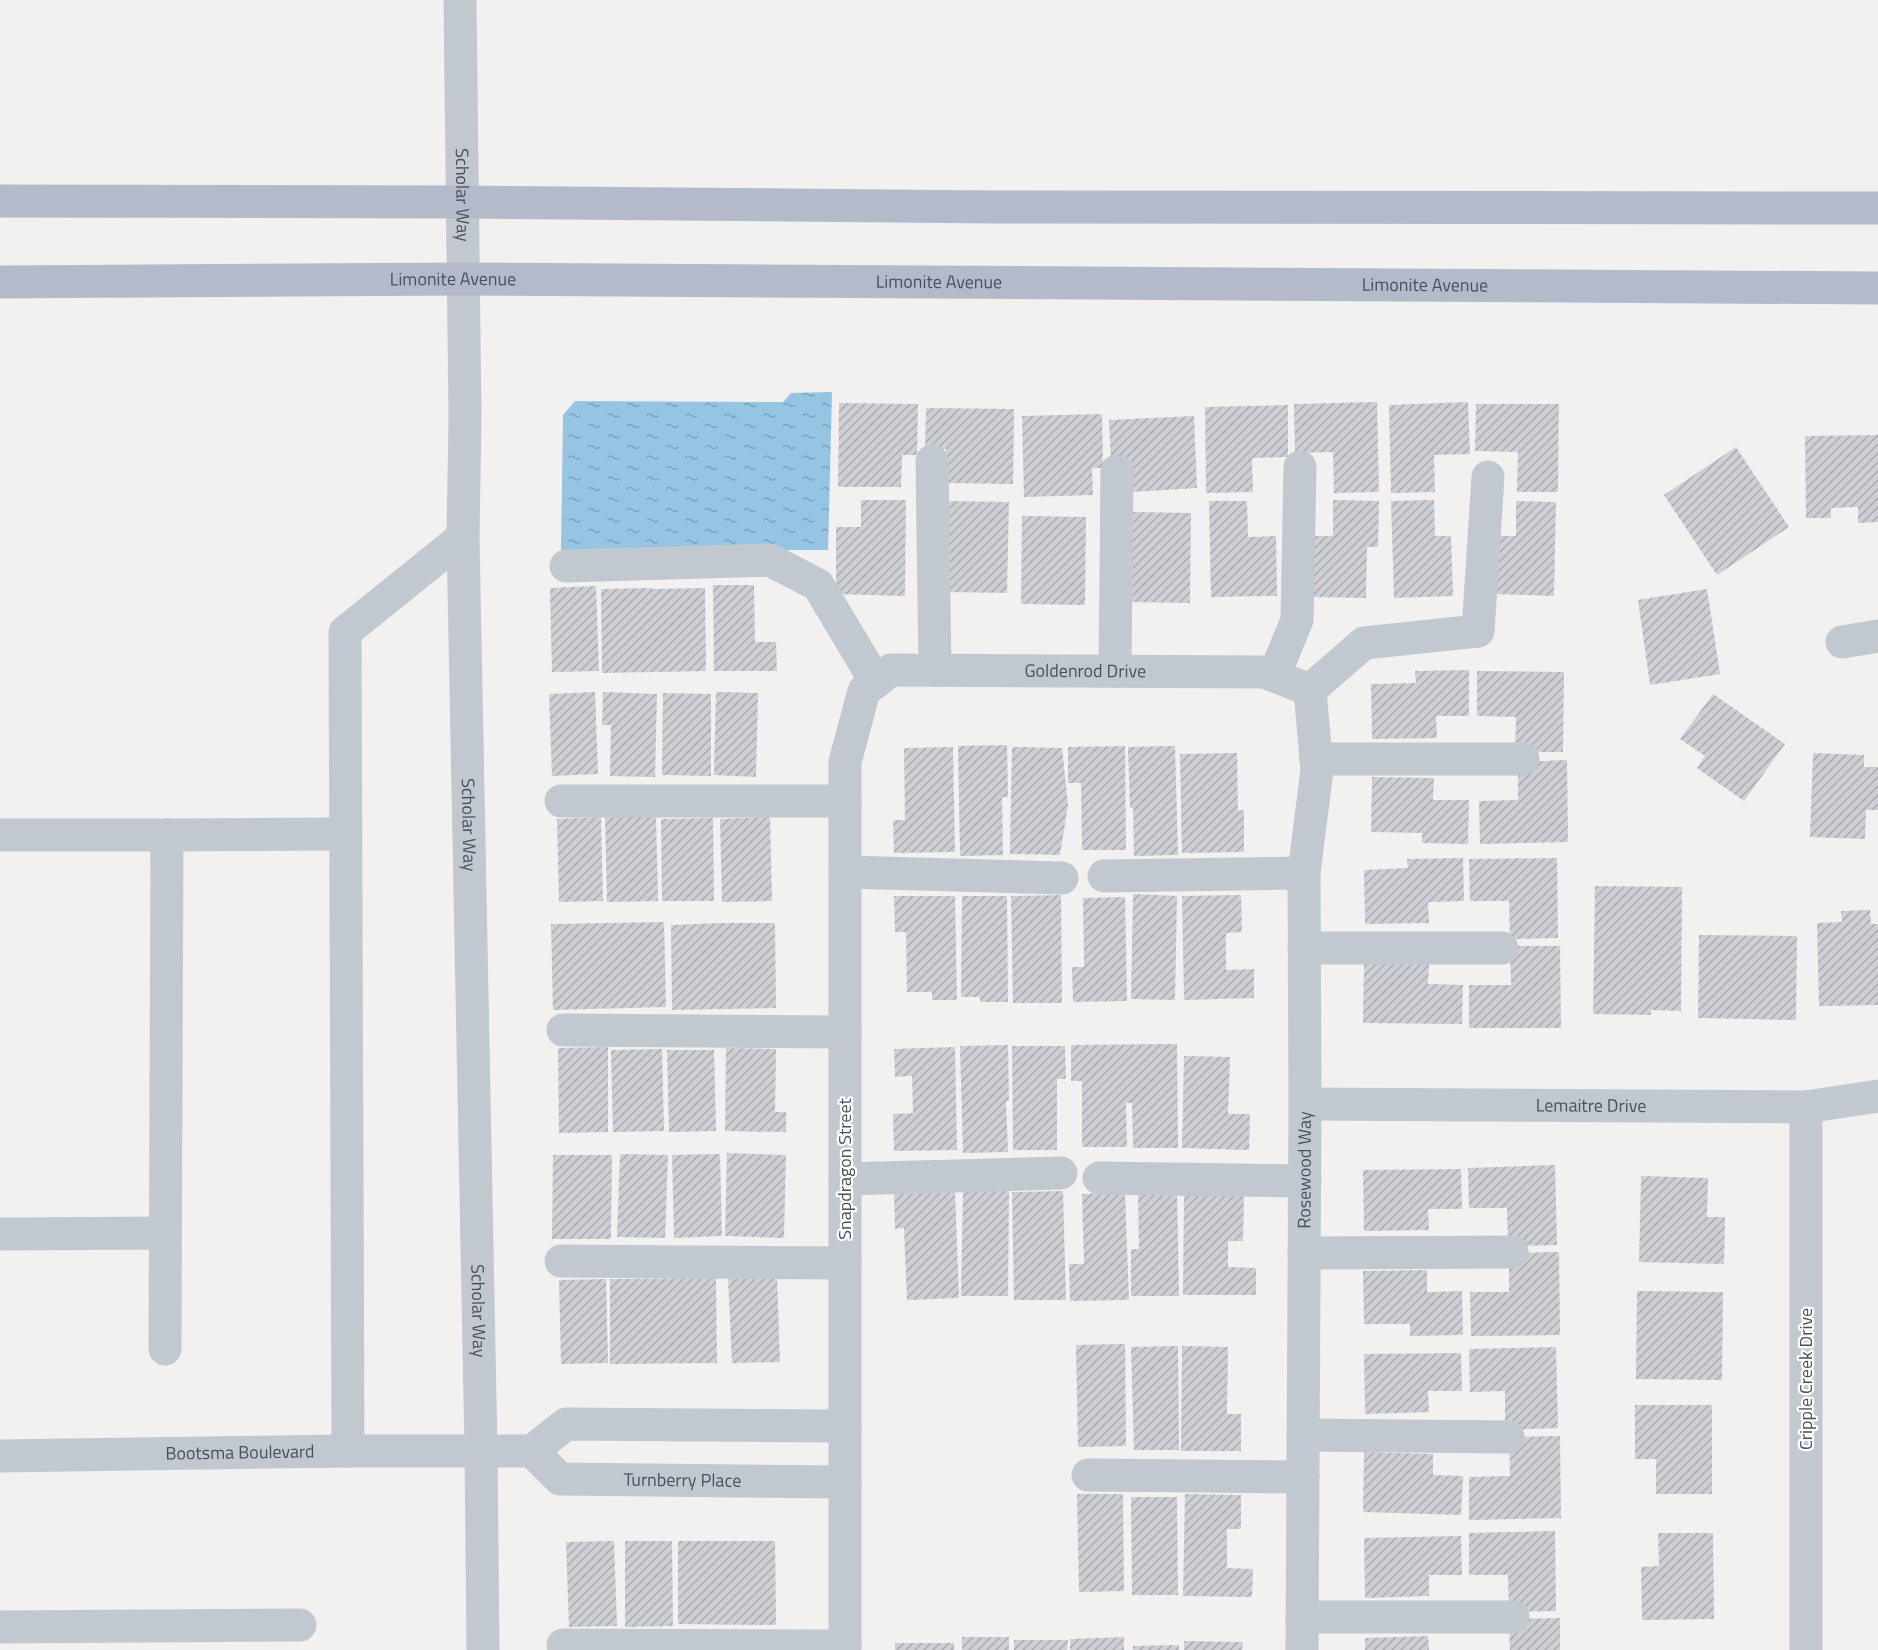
<svg xmlns="http://www.w3.org/2000/svg" width="1878" height="1650" font-family="'Titillium Web',sans-serif">
<defs>
<pattern id="water-ripples" width="26" height="14" patternUnits="userSpaceOnUse" patternTransform="scale(1.5)"><rect width="26" height="14" fill="#96c4e3"/><path d="M2 4q2-2 4 0t4 0M15 11q2-2 4 0t4 0" fill="none" stroke="#7ca2bb"/></pattern>
<pattern id="building-hatch" width="6" height="6" patternUnits="userSpaceOnUse" patternTransform="scale(1.5)"><rect width="6" height="6" fill="#cecfd4"/><path d="M-1 1l2-2M0 6l6-6M5 7l2-2" fill="none" stroke="#a9aaaf"/></pattern>
</defs>
<rect width="100%" height="100%" fill="#f2f1f0"/>
<path fill="url(#water-ripples)" d="M 832,392 L 828,550 L 561,550 L 563,415 L 575,401 L 783,402 L 791,393 Z"/>
<g fill="url(#building-hatch)">
<path d="M 1377,402 L 1379,492 L 1334,493 L 1333,452 L 1295,453 L 1294,404 Z"/>
<path d="M 1468,402 L 1470,454 L 1434,455 L 1435,492 L 1391,493 L 1389,405 Z"/>
<path d="M 839,403 L 918,404 L 917,455 L 902,455 L 901,487 L 838,487 Z"/>
<path d="M 1476,404 L 1559,404 L 1558,492 L 1517,492 L 1518,452 L 1475,451 Z"/>
<path d="M 1288,405 L 1288,457 L 1252,458 L 1253,492 L 1206,493 L 1205,407 Z"/>
<path d="M 926,408 L 1014,409 L 1013,484 L 945,483 L 946,449 L 925,448 Z"/>
<path d="M 1102,414 L 1103,468 L 1092,468 L 1093,495 L 1024,497 L 1022,416 Z"/>
<path d="M 1194,416 L 1197,488 L 1132,492 L 1131,461 L 1111,462 L 1109,420 Z"/>
<path d="M 1878,435 L 1878,522 L 1858,523 L 1858,507 L 1831,508 L 1831,518 L 1806,518 L 1805,436 Z"/>
<path d="M 1736,447 L 1789,527 L 1717,575 L 1664,495 Z"/>
<path d="M 861,500 L 906,500 L 905,596 L 836,594 L 836,527 L 861,527 Z"/>
<path d="M 1333,500 L 1379,501 L 1378,547 L 1367,547 L 1366,598 L 1311,597 L 1312,536 L 1333,536 Z"/>
<path d="M 1434,500 L 1435,536 L 1451,536 L 1453,596 L 1394,598 L 1391,501 Z"/>
<path d="M 945,501 L 1009,502 L 1007,593 L 944,592 Z"/>
<path d="M 1209,501 L 1247,501 L 1248,537 L 1276,536 L 1277,596 L 1211,597 Z"/>
<path d="M 1516,501 L 1556,502 L 1554,596 L 1493,594 L 1494,536 L 1516,536 Z"/>
<path d="M 1132,512 L 1191,513 L 1190,603 L 1130,602 Z"/>
<path d="M 1022,516 L 1086,517 L 1085,605 L 1021,604 Z"/>
<path d="M 713,585 L 754,585 L 755,642 L 776,642 L 777,671 L 714,671 Z"/>
<path d="M 596,586 L 599,671 L 552,672 L 550,588 Z"/>
<path d="M 652,588 L 652,589 L 705,588 L 706,671 L 602,673 L 601,589 Z"/>
<path d="M 1707,589 L 1720,674 L 1650,685 L 1638,600 Z"/>
<path d="M 1469,670 L 1469,716 L 1436,716 L 1437,738 L 1372,739 L 1371,684 L 1416,683 L 1415,671 Z"/>
<path d="M 1477,671 L 1564,672 L 1563,752 L 1515,752 L 1516,717 L 1477,716 Z"/>
<path d="M 595,692 L 598,774 L 552,776 L 549,694 Z"/>
<path d="M 603,692 L 657,694 L 655,777 L 610,776 L 611,725 L 602,725 Z"/>
<path d="M 716,692 L 758,693 L 756,777 L 714,775 Z"/>
<path d="M 663,693 L 711,694 L 711,776 L 662,775 Z"/>
<path d="M 1713,694 L 1785,744 L 1744,801 L 1697,768 L 1705,756 L 1680,739 Z"/>
<path d="M 1007,745 L 1008,797 L 1002,797 L 1003,855 L 960,856 L 958,746 Z"/>
<path d="M 1125,746 L 1126,850 L 1082,850 L 1081,783 L 1068,783 L 1068,747 Z"/>
<path d="M 1175,746 L 1178,855 L 1134,856 L 1133,808 L 1130,808 L 1128,747 Z"/>
<path d="M 953,747 L 955,852 L 894,853 L 893,820 L 905,820 L 904,748 Z"/>
<path d="M 1012,747 L 1062,748 L 1068,805 L 1060,855 L 1010,854 Z"/>
<path d="M 1237,753 L 1238,811 L 1244,810 L 1244,852 L 1182,853 L 1180,754 Z"/>
<path d="M 1813,753 L 1864,755 L 1864,767 L 1878,767 L 1878,810 L 1866,810 L 1865,839 L 1810,837 Z"/>
<path d="M 1567,760 L 1568,842 L 1480,844 L 1479,801 L 1518,800 L 1518,762 Z"/>
<path d="M 1372,777 L 1434,778 L 1433,800 L 1469,800 L 1468,844 L 1422,843 L 1422,833 L 1371,832 Z"/>
<path d="M 601,817 L 603,901 L 559,902 L 557,819 Z"/>
<path d="M 605,817 L 656,817 L 658,901 L 607,902 Z"/>
<path d="M 770,817 L 772,901 L 722,902 L 720,819 Z"/>
<path d="M 713,818 L 714,901 L 662,901 L 661,819 Z"/>
<path d="M 1463,858 L 1464,901 L 1428,902 L 1429,923 L 1365,924 L 1364,870 L 1408,868 L 1407,859 Z"/>
<path d="M 1557,858 L 1558,938 L 1510,939 L 1509,901 L 1470,901 L 1469,859 Z"/>
<path d="M 1595,886 L 1682,887 L 1681,1011 L 1651,1010 L 1651,1015 L 1593,1014 Z"/>
<path d="M 1133,894 L 1177,896 L 1175,1000 L 1131,999 Z"/>
<path d="M 1061,895 L 1062,1003 L 1013,1003 L 1011,896 Z"/>
<path d="M 1241,895 L 1242,932 L 1226,933 L 1226,970 L 1254,969 L 1254,998 L 1184,1000 L 1182,896 Z"/>
<path d="M 894,896 L 955,896 L 957,1000 L 932,1000 L 932,992 L 907,992 L 906,932 L 895,932 Z"/>
<path d="M 962,896 L 1007,896 L 1008,1002 L 980,1002 L 980,997 L 961,997 Z"/>
<path d="M 1125,897 L 1127,1001 L 1073,1002 L 1072,967 L 1084,967 L 1083,898 Z"/>
<path d="M 1870,910 L 1871,924 L 1878,924 L 1878,1005 L 1819,1006 L 1817,923 L 1842,922 L 1841,911 Z"/>
<path d="M 664,922 L 666,1007 L 553,1010 L 551,924 Z"/>
<path d="M 722,923 L 775,923 L 776,1008 L 672,1010 L 671,925 Z"/>
<path d="M 1699,935 L 1797,936 L 1796,1020 L 1698,1018 Z"/>
<path d="M 1510,946 L 1560,946 L 1561,1028 L 1469,1028 L 1469,985 L 1511,985 Z"/>
<path d="M 1364,962 L 1429,964 L 1428,984 L 1463,985 L 1462,1024 L 1363,1023 Z"/>
<path d="M 1177,1044 L 1178,1148 L 1133,1148 L 1132,1103 L 1126,1103 L 1127,1147 L 1082,1147 L 1082,1081 L 1071,1081 L 1071,1045 Z"/>
<path d="M 1008,1045 L 1009,1101 L 1006,1101 L 1008,1152 L 963,1153 L 960,1046 Z"/>
<path d="M 1012,1046 L 1065,1046 L 1066,1079 L 1057,1079 L 1057,1150 L 1013,1150 Z"/>
<path d="M 608,1047 L 608,1132 L 559,1133 L 558,1048 Z"/>
<path d="M 955,1047 L 957,1150 L 894,1151 L 893,1114 L 913,1113 L 912,1076 L 895,1077 L 894,1049 Z"/>
<path d="M 726,1048 L 776,1049 L 775,1112 L 786,1112 L 786,1132 L 725,1131 Z"/>
<path d="M 662,1049 L 664,1131 L 613,1132 L 611,1050 Z"/>
<path d="M 667,1050 L 714,1050 L 716,1131 L 669,1132 Z"/>
<path d="M 1184,1056 L 1230,1057 L 1228,1114 L 1250,1114 L 1249,1150 L 1182,1148 Z"/>
<path d="M 727,1153 L 786,1155 L 784,1238 L 725,1236 Z"/>
<path d="M 620,1154 L 668,1155 L 665,1238 L 617,1237 Z"/>
<path d="M 720,1154 L 722,1236 L 674,1238 L 672,1155 Z"/>
<path d="M 553,1155 L 612,1155 L 611,1239 L 552,1239 Z"/>
<path d="M 1555,1165 L 1557,1245 L 1508,1246 L 1507,1208 L 1469,1208 L 1468,1168 Z"/>
<path d="M 1461,1169 L 1462,1209 L 1428,1209 L 1429,1230 L 1364,1231 L 1363,1170 Z"/>
<path d="M 1641,1176 L 1708,1178 L 1707,1217 L 1725,1217 L 1724,1264 L 1639,1262 Z"/>
<path d="M 963,1191 L 1009,1191 L 1008,1296 L 961,1296 Z"/>
<path d="M 1063,1191 L 1066,1300 L 1014,1300 L 1012,1192 Z"/>
<path d="M 1138,1191 L 1177,1191 L 1179,1296 L 1131,1296 L 1131,1249 L 1139,1249 Z"/>
<path d="M 955,1192 L 959,1298 L 907,1300 L 904,1228 L 895,1229 L 894,1194 Z"/>
<path d="M 1184,1192 L 1244,1194 L 1243,1241 L 1228,1241 L 1228,1267 L 1256,1268 L 1256,1295 L 1183,1295 Z"/>
<path d="M 1125,1193 L 1129,1300 L 1070,1301 L 1069,1264 L 1084,1264 L 1082,1194 Z"/>
<path d="M 1559,1252 L 1560,1335 L 1471,1336 L 1470,1292 L 1509,1292 L 1509,1253 Z"/>
<path d="M 1427,1270 L 1427,1292 L 1462,1291 L 1463,1335 L 1410,1336 L 1410,1324 L 1364,1324 L 1363,1271 Z"/>
<path d="M 777,1277 L 780,1362 L 732,1363 L 728,1279 Z"/>
<path d="M 716,1278 L 717,1363 L 610,1364 L 610,1279 Z"/>
<path d="M 606,1279 L 608,1363 L 561,1364 L 559,1280 Z"/>
<path d="M 1637,1291 L 1723,1292 L 1722,1380 L 1636,1379 Z"/>
<path d="M 1125,1344 L 1126,1446 L 1078,1447 L 1076,1345 Z"/>
<path d="M 1178,1346 L 1179,1450 L 1134,1450 L 1131,1347 Z"/>
<path d="M 1182,1346 L 1228,1347 L 1227,1414 L 1241,1414 L 1241,1451 L 1181,1451 Z"/>
<path d="M 1556,1347 L 1558,1428 L 1505,1430 L 1505,1391 L 1470,1392 L 1469,1349 Z"/>
<path d="M 1461,1353 L 1462,1391 L 1428,1391 L 1429,1412 L 1365,1414 L 1364,1354 Z"/>
<path d="M 1635,1405 L 1712,1405 L 1712,1494 L 1656,1494 L 1656,1459 L 1635,1459 Z"/>
<path d="M 1560,1436 L 1561,1518 L 1469,1520 L 1469,1477 L 1510,1476 L 1509,1437 Z"/>
<path d="M 1364,1452 L 1433,1454 L 1433,1475 L 1463,1476 L 1461,1515 L 1363,1512 Z"/>
<path d="M 1077,1494 L 1123,1494 L 1124,1591 L 1079,1592 Z"/>
<path d="M 1185,1494 L 1241,1495 L 1241,1529 L 1227,1529 L 1227,1568 L 1253,1569 L 1252,1597 L 1183,1596 Z"/>
<path d="M 1131,1497 L 1177,1497 L 1178,1595 L 1132,1595 Z"/>
<path d="M 1555,1531 L 1556,1611 L 1509,1612 L 1508,1575 L 1469,1575 L 1469,1533 Z"/>
<path d="M 1658,1533 L 1713,1533 L 1714,1619 L 1642,1620 L 1641,1567 L 1659,1566 Z"/>
<path d="M 1461,1536 L 1462,1575 L 1429,1575 L 1429,1596 L 1365,1598 L 1364,1538 Z"/>
<path d="M 614,1541 L 617,1626 L 569,1627 L 566,1542 Z"/>
<path d="M 625,1541 L 672,1541 L 673,1626 L 625,1627 Z"/>
<path d="M 678,1541 L 775,1541 L 776,1625 L 678,1624 Z"/>
<path d="M 1560,1618 L 1560,1650 L 1510,1650 L 1509,1619 Z"/>
<path d="M 1428,1636 L 1429,1650 L 1365,1650 L 1365,1638 Z"/>
<rect x="962" y="1637" width="47" height="13"/>
<path d="M 1124,1637 L 1124,1650 L 1070,1650 L 1070,1639 Z"/>
<path d="M 1014,1640 L 1068,1640 L 1067,1650 L 1014,1650 Z"/>
<path d="M 1184,1641 L 1243,1642 L 1242,1650 L 1184,1650 Z"/>
<rect x="895" y="1643" width="59" height="7"/>
<path d="M 1179,1645 L 1179,1650 L 1133,1650 L 1133,1646 Z"/>
</g>
<g fill="none" stroke-linecap="round" stroke-linejoin="round">
<g stroke="#c2c8d0" stroke-width="33">
<path id="s1" d="M 460,0 L 465,418 L 463,537 L 481,1450 L 483,1650"/>
<path d="M 932,461 L 935,670"/>
<path d="M 566,566 L 770,560 L 818,585 L 876,682"/>
<path d="M 1842,642 L 1878,636"/>
<path d="M 1115,671 L 1117,471"/>
<path d="M 1274,676 L 1297,620 L 1300,467"/>
<path d="M 1310,690 L 1364,643 L 1478,631 L 1488,477"/>
<path d="M 1316,759 L 1523,759"/>
<path d="M 561,801 L 845,801"/>
<path d="M 0,835 L 167,835"/>
<path d="M 845,872 L 1062,878"/>
<path d="M 1104,876 L 1304,873"/>
<path d="M 1304,948 L 1502,948"/>
<path d="M 563,1030 L 845,1032"/>
<path id="s2" d="M 1305,1104 L 1806,1107 L 1878,1096"/>
<path d="M 1806,1107 L 1806,1650"/>
<path d="M 1099,1178 L 1305,1181"/>
<path d="M 845,1179 L 1061,1173"/>
<path d="M 0,1234 L 165,1233"/>
<path d="M 1304,1253 L 1512,1252"/>
<path d="M 561,1261 L 845,1263"/>
<path d="M 165,1349 L 167,835 L 345,834"/>
<path d="M 1303,1435 L 1508,1437"/>
<path d="M 348,1451 L 345,632 L 463,537"/>
<path id="s3" d="M 532,1451 L 560,1479 L 845,1482"/>
<path id="s4" d="M 0,1456 L 348,1451 L 532,1451 L 566,1424 L 845,1426"/>
<path d="M 1088,1475 L 1303,1477"/>
<path d="M 1302,1617 L 1513,1617"/>
<path d="M 0,1627 L 300,1625"/>
<path d="M 563,1645 L 845,1646"/>
<path id="s5" d="M 845,1650 L 845,762 L 864,691 L 891,670 L 1264,672 L 1310,690"/>
<path id="s6" d="M 1302,1650 L 1305,1104 L 1304,873 L 1317,770 L 1310,690"/>
</g>
<g stroke="#b3bbcb" stroke-width="33">
<path d="M 0,201 L 461,202 L 995,207 L 1878,208"/>
<path id="s7" d="M 0,282 L 462,279 L 1878,288"/>
</g>
</g>
<g text-anchor="middle" stroke-width="4.5" stroke-linejoin="round" paint-order="stroke">
<g font-size="18" fill="#4a505b" stroke="#fff">
<text dy="6" stroke="none"><textPath href="#s1" startOffset="195">Scholar Way</textPath></text>
<text dy="6" stroke="none"><textPath href="#s7" startOffset="453">Limonite Avenue</textPath></text>
<text dy="6" stroke="none"><textPath href="#s7" startOffset="939">Limonite Avenue</textPath></text>
<text dy="6" stroke="none"><textPath href="#s7" startOffset="1425">Limonite Avenue</textPath></text>
<text dy="6" stroke="none"><textPath href="#s5" startOffset="1190">Goldenrod Drive</textPath></text>
<text dy="6" stroke="none"><textPath href="#s1" startOffset="825">Scholar Way</textPath></text>
<text dy="6" stroke="none"><textPath href="#s2" startOffset="286">Lemaitre Drive</textPath></text>
<text transform="translate(845 1169) rotate(-90)" y="6">Snapdragon Street</text>
<text dy="6" stroke="none"><textPath href="#s6" startOffset="480">Rosewood Way</textPath></text>
<text dy="6" stroke="none"><textPath href="#s1" startOffset="1311">Scholar Way</textPath></text>
<text transform="translate(1806 1379) rotate(-90)" y="6">Cripple Creek Drive</text>
<text dy="6" stroke="none"><textPath href="#s4" startOffset="240">Bootsma Boulevard</textPath></text>
<text dy="6" stroke="none"><textPath href="#s3" startOffset="162">Turnberry Place</textPath></text>
</g>
</g>
</svg>
